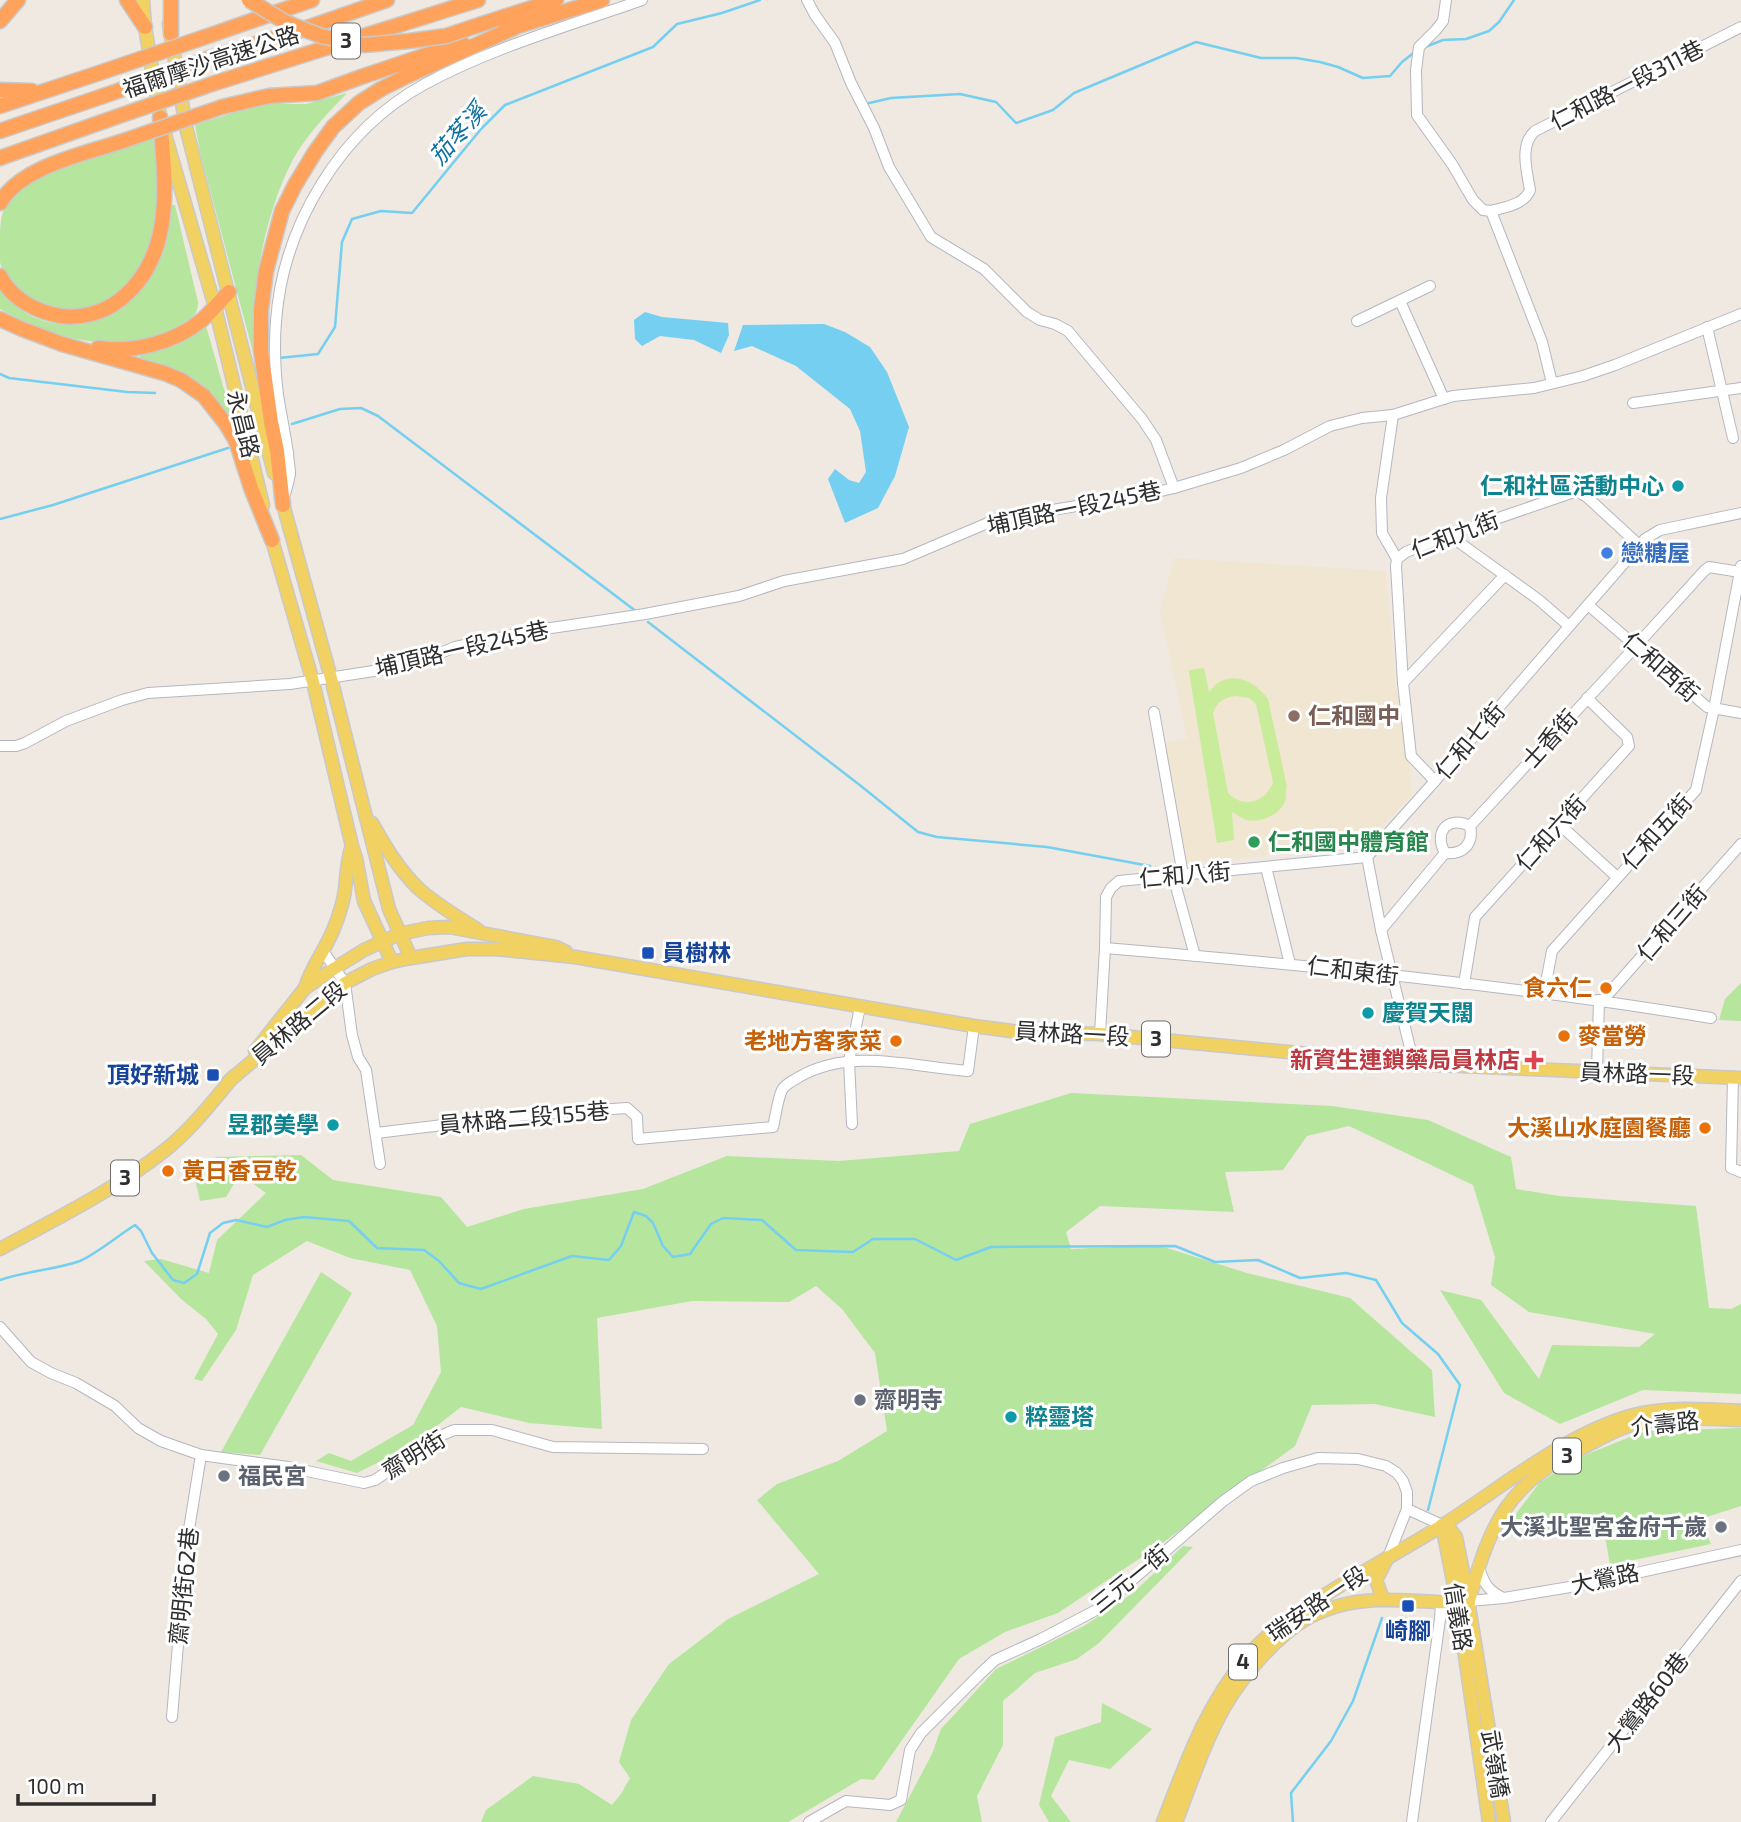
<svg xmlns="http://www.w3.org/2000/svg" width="1741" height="1822" font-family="'Exo 2','Noto Sans TC',sans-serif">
<rect width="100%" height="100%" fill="#efe9e1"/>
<path fill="#f0e6d1" d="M 1174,558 L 1386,571 L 1396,690 L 1403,693 L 1412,795 L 1362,847 L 1226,859 L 1182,865 L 1161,744 L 1187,738 L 1160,611 Z"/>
<g fill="#b6e59e">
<path d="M 347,93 C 330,111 312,129 298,151 C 274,190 258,254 255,301 C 253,320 255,340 255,360 L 200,152 L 195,125 L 261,104 L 306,104 Z"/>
<path d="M 153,138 C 158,164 162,196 157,222 C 150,256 128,291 96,305 C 68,318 34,306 14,284 C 8,278 2,271 0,262 C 0,256 0,248 0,241 C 0,222 1,206 15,193 C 35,175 62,168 87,160 C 109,153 131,145 153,138 Z"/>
<path d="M 171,205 L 175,205 L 198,302 C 198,316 191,318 180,325 C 174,329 167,331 160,334 C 104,355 50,335 0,309 L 0,290 C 11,301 23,314 38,319 C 88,339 142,304 161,258 C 168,242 170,223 171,205 Z"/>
<path d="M 206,326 L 235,428 L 226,414 L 140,360 L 140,355 C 163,349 187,341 206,326 Z"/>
<path d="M 1741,983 L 1741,1021 L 1719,1020 L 1725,999 Z"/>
<path d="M 1071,1093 L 1332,1106 L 1428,1120 L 1511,1157 L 1516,1189 L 1559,1196 L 1696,1206 L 1709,1308 L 1731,1309 L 1741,1304 L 1741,1394 L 1643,1390 L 1560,1424 L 1504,1393 L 1440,1290 L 1481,1300 L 1539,1379 L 1552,1345 L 1639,1347 L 1655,1334 L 1529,1312 L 1491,1285 L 1495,1257 L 1473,1185 L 1349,1126 L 1307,1136 L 1283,1170 L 1225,1172 L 1234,1212 L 1100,1206 L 1066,1232 L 1071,1249 L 1157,1245 L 1247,1273 L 1350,1298 L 1432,1370 L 1435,1417 L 1375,1404 L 1312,1405 L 1295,1446 L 1157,1547 L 1058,1613 L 1005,1632 L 959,1659 L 874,1780 L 861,1779 L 788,1822 L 481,1822 L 486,1810 L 533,1776 L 579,1784 L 612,1805 L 621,1794 L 630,1778 L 619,1762 L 631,1720 L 669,1664 L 728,1619 L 819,1574 L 757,1500 L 777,1484 L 838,1461 L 887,1431 L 875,1353 L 842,1309 L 816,1286 L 789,1302 L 692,1301 L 597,1318 L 602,1429 L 529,1423 L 461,1407 L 411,1446 L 357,1473 L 316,1461 L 329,1453 L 351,1461 L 413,1425 L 441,1372 L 437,1326 L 410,1270 L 350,1258 L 307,1241 L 253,1275 L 236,1330 L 202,1381 L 194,1379 L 218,1334 L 206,1319 L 181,1299 L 144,1261 L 161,1259 L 209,1273 L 217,1240 L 266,1193 L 240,1174 L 226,1197 L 200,1201 L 194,1174 L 216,1157 L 301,1155 L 333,1180 L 441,1197 L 467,1227 L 524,1209 L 643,1189 L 727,1156 L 839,1161 L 959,1151 L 970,1124 Z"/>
<path d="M 321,1272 L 352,1293 L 260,1455 L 221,1452 Z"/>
<path d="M 1741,1428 L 1741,1506 L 1700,1519 L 1711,1544 L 1610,1565 L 1605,1536 L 1546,1536 L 1542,1516 L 1509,1523 L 1540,1482 L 1580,1457 L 1645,1431 Z"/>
<path d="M 1183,1546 L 1193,1547 L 1099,1643 L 1077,1659 L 1035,1673 L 1003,1701 L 1003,1745 L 977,1796 L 982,1822 L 896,1822 L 932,1754 L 941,1729 L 996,1669 L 1084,1626 L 1133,1593 Z"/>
<path d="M 1102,1703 L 1152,1729 L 1110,1769 L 1069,1760 L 1051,1796 L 1071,1822 L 1049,1822 L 1039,1805 L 1055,1737 L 1101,1722 Z"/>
</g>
<path fill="#c9ec9a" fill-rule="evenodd" d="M 1204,668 L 1209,692 C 1212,689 1214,685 1218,683 C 1237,671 1257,684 1268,699 L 1287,787 C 1285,790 1286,794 1286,798 C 1283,813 1261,824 1247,820 C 1242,819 1236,814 1232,812 L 1234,840 L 1217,843 L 1189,672 L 1189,670 ZM 1236,696 L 1249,698 L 1256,704 L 1273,783 C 1264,803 1244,809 1228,793 L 1213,713 C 1217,702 1224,697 1236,696 Z"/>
<g fill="#75cff0">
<path d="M 645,312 L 662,317 L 728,323 L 729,335 L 721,353 L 694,340 L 660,336 L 642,346 L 635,339 L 634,320 Z"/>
<path d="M 824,324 L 845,332 L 870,347 L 887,372 L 909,427 L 895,476 L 878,508 L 845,523 L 828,479 L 835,469 L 849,480 L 859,483 L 866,472 L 860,431 L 850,409 L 796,366 L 752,346 L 734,351 L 743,325 Z"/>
</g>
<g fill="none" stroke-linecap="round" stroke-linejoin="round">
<g stroke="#75cff0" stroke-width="2.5">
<path d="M 1425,47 L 1443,40 L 1466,39 L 1489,31 L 1499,22 L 1514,0"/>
<path d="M 865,104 L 891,98 L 960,94 L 996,102 L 1016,123 L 1053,110 L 1074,93 L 1196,42 L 1261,58 L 1296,58 L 1320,62 L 1338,67 L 1363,78 L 1390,76 L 1402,62 L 1416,51"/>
<path d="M 279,358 L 318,354 L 335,327 L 342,242 L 352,219 L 381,211 L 412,213 L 481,129 L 505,105 L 653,47 L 677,24 L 722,13 L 760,0"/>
<path d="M 0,374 L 9,378 L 127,392 L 155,393"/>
<path d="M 292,424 L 340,409 L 361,408 L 378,416 L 637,612"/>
<path d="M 0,519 L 53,505 L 228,448"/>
<path d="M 648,622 L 861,786 L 918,832 L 937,837 L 1047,847 L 1150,866"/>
<path d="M 0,1280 C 26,1271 54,1270 80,1261 C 96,1254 119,1235 135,1225 L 141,1231 L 152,1253 L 173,1280 L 184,1283 L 197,1274 L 210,1233 L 223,1223 L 236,1220 L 267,1227 L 285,1220 L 304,1217 L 349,1221 L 377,1248 L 424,1250 L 439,1261 L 459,1283 L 481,1289 L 572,1256 L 609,1260 L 621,1246 L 634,1212 L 646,1216 L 653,1223 L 663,1246 L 673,1257 L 690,1254 L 711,1224 L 723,1218 L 762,1220 L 796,1250 L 853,1252 L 873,1239 L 915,1239 L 956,1260 L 991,1247 L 1175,1246 L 1215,1262 L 1258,1260 L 1300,1278 L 1346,1273 L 1376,1280 L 1402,1323 L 1438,1354 L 1460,1385 L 1428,1510"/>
<path d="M 1293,1822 L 1291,1793 L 1331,1741 L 1353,1701 L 1382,1618"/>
</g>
<g stroke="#b4b7c1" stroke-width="12">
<g id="minor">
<path d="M 807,0 L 815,15 L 835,43 L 851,83 L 874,128 L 889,167 L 931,237 L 984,269 L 1027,312 L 1040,320 L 1055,324 L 1068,331 L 1142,419 L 1156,440 L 1174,488"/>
<path d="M 1446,0 L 1443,21 L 1436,30 L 1419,47 L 1416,70 L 1417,115 L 1452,164 L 1473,200 L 1483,210 L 1491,211 L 1542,342 L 1552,383"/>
<path d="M 1491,211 C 1505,207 1524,205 1530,190 C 1527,171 1519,145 1535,131 L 1741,27"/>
<path d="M 1400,301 L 1444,399"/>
<path d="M 1357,321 L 1430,286"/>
<path d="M 1707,327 L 1733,438"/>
<path d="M 1633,403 L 1741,388"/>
<path d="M 1393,415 L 1381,498 L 1382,533 L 1397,559"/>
<path d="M 285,494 C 287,488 289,480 290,474 C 290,467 288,459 288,453 C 285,433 281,414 278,395 C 275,370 274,346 276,321 C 283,226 340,130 425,84 C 491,48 571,25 642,0"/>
<path d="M 1449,535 L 1539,600 L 1569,626"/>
<path d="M 1588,605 L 1707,707 L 1741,713"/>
<path d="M 1403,683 L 1505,575"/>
<path d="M 1154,712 L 1183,875"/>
<path d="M 0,746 L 16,746 L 25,743 L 66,721 L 122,700 L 148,693 L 290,684 L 399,667 L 416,663 L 455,647 L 538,630 L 645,614 L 739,596 L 784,581 L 903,559 L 997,519 L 1144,495 L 1174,488 L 1241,468 L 1284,450 L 1330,426 L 1362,418 L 1393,415 L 1453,396 L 1534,388 L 1583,376 L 1615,365 L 1741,314"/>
<path d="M 1435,781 L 1411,756 L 1403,683 L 1396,566 L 1397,559 L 1406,552 L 1449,535 L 1577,491 L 1587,497 L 1639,545"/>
<path d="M 1559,824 L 1617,877"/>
<path d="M 1470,826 L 1636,646 L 1704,571 L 1709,567 L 1740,572"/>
<path d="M 1445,853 C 1433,832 1448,815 1470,826"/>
<path d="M 1445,853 C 1463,855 1474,844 1470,826"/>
<path d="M 1266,867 L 1290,964"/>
<path d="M 1173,876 L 1195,956"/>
<path d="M 1381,930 L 1445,853"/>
<path d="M 1105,948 C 1308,965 1510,985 1711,1018"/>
<path d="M 323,951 L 345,983 L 352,1035 L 358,1057 L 366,1070 L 380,1164"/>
<path d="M 1464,984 L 1475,917 L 1629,746 L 1627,737 L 1587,698"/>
<path d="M 1544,993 L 1552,951 L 1696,790 L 1714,709 L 1741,566"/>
<path d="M 1603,1000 L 1741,844"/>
<path d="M 1100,1034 L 1105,948 L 1106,897 L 1111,888 L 1119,881 L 1367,857"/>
<path d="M 1414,1064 L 1381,930 L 1367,857 L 1435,781 L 1645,539 L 1660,530 L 1741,513"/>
<path d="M 1597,1072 L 1599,1000"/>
<path d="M 1733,1078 L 1731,1168 L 1741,1172"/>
<path d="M 852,1124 L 849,1061 L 860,1007"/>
<path d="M 376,1133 L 526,1115 L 627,1108 L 637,1117 L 638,1139 L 773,1127 C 776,1115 777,1101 782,1090 C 785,1084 793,1081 799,1077 C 852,1047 912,1067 968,1071 L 974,1026"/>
<path d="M 0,1327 L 31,1362 L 51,1373 L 76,1383 L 115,1406 L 138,1428 L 161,1441 L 201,1455 L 288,1467 L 364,1483 L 375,1480 L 438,1437 L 454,1430 L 492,1430 L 553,1447 L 703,1449"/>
<path d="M 1407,1509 L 1442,1525"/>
<path d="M 1478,1566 C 1485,1584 1486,1589 1503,1598"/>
<path d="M 1469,1601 L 1504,1598 L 1582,1585 L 1741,1550"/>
<path d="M 172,1717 L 186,1548 L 201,1455"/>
<path d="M 809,1822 L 846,1801 L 890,1805 L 901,1800 L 910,1750 L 921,1733 L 981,1673 L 995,1660 L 1041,1639 L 1100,1608 L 1222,1502 L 1251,1481 L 1283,1468 L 1318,1458 L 1358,1459 L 1386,1466 L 1397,1473 L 1403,1481 L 1407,1492 L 1407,1509 L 1388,1557"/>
<path d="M 1412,1822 L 1440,1619 L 1441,1603"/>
<path d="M 1551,1822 L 1741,1581"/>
</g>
</g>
<g stroke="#c9c9c9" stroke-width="15">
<g id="major">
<path d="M 143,0 L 145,27 L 160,117 L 215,307 L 263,505"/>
<path d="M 169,24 L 186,127 L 274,473"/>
<path d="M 281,497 L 331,678 L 389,909 L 411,958"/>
<path d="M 270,533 L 313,682 L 352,846 L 356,858 L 364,901 L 392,962"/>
<path d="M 372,823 C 385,846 399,870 419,889 C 437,905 458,917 478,930"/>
<path d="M 305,988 C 311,967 326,949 334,928 C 338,918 342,906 344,896 C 347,879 346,862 352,846"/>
<path d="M 255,1051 L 305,988 L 335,968 L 364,950 L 399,934 L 428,928 L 449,927 L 556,947 L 566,952"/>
<path d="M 229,1081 L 345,983 L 372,969 L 392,962 L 411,958 L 467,949 L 495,949 L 575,957 L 974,1026 L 1019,1032 L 1100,1034 L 1414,1064 L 1741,1078"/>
<path d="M 0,1249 C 54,1220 116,1189 164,1151 C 191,1130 212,1102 234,1076"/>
<path d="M 1442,1525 L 1449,1528 L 1456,1537 L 1465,1582 L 1504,1822"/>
<path d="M 1442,1525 L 1457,1601 L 1489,1822"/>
<path d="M 1383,1599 L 1376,1580 L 1388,1557"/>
<path d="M 1469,1601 C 1479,1564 1492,1519 1520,1491 C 1538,1471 1562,1458 1586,1446 C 1607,1435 1626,1424 1650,1421 C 1680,1417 1711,1419 1741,1420"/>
<path d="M 1163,1822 C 1186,1763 1205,1707 1246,1658 C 1272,1627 1305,1607 1338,1587 C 1373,1566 1409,1546 1443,1525 C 1501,1488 1564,1435 1630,1416 C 1667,1406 1704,1409 1741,1411"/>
<path d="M 1176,1822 C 1189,1789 1200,1755 1216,1723 C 1233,1687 1272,1639 1306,1619 C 1319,1612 1332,1607 1346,1604 C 1377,1597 1406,1601 1437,1602 C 1447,1603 1458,1601 1469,1601"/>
</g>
</g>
<g stroke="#c9c9c9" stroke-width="17">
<g id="highway">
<path d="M 127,0 L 145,27"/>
<path d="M 171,0 L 171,34"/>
<path d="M 0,21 L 18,0"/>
<path d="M 482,24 L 556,0"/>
<path d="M 505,30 L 602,0"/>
<path d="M 205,37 L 312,0"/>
<path d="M 210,58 L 295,32 L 387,0"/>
<path d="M 215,83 L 478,0"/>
<path d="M 0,90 L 32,91"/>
<path d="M 0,106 L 105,71"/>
<path d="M 222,107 L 269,96 L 317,93 L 361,77 L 462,43"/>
<path d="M 0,131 L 112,93"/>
<path d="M 0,158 L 116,117"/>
<path d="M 0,203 C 21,166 85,154 123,141"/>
<path d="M 0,276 C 12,299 36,312 61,316 C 82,319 105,312 121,299 C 176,255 165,179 160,117"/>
<path d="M 0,319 L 22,329 L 62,344 L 164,373 L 181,380 L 204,396 L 226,424 L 236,441 L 251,488 L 272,540"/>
<path d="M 98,348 C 133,353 174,343 202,320 C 211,312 220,301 229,292"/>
<path d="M 283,505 L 277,451 L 271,422 L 261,351 L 261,309 L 266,271 L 282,211 L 295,185 L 315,152 L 333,127 L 359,103 L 381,89 L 407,76 L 514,28"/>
</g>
</g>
<use href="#minor" stroke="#fff" stroke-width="10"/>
<use href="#major" stroke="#f2d163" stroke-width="12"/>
<use href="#highway" stroke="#ffa35c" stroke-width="14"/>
<g stroke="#c9c9c9" stroke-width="17" stroke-linecap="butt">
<g id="highway-bridge">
<path d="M 249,0 L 285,22 L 321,36 L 364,45 L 409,41 L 446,36 L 482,24"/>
<path d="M 105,71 L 205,37"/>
<path d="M 112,93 L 210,58"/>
<path d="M 116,117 L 215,83"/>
<path d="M 123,141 L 222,107"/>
</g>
</g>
<use href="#highway-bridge" stroke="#ffa35c" stroke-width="14"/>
</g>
<g fill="#0f9aa8" stroke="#fff" stroke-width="2.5">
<circle cx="1678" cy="486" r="7"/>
<circle cx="1368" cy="1013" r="7"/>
<circle cx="333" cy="1125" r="7"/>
<circle cx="1011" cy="1417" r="7"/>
</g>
<circle fill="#3f7fe0" stroke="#fff" stroke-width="2.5" cx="1607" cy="553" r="7"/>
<circle fill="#8d6e63" stroke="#fff" stroke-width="2.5" cx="1294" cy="716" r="7"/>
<circle fill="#2e9e5b" stroke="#fff" stroke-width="2.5" cx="1254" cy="842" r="7"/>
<g fill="#1a4fb4" stroke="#fff" stroke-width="2.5">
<rect x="641" y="946" width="14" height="14" rx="3.5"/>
<rect x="206" y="1068" width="14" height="14" rx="3.5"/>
<rect x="1401" y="1599" width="14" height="14" rx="3.5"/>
</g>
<g fill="#e8710a" stroke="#fff" stroke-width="2.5">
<circle cx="1606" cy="988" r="7"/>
<circle cx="1564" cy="1036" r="7"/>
<circle cx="896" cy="1041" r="7"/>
<circle cx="1705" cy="1128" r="7"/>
<circle cx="168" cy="1171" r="7"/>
</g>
<path fill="#e0444e" stroke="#fff" stroke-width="2.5" d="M1530.5 1049.5h7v7h7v7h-7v7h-7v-7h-7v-7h7z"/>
<g fill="#6b7280" stroke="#fff" stroke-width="2.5">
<circle cx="860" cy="1400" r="7"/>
<circle cx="224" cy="1476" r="7"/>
<circle cx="1721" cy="1527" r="7"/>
</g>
<g text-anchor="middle" stroke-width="6" stroke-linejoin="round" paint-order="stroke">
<g fill="#fff" stroke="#6d6d6d" stroke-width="2">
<rect x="332" y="23.5" width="28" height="35" rx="5"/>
<rect x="1142" y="1021.5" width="28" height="35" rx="5"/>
<rect x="111" y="1160.5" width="28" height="35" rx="5"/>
<rect x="1553" y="1438.5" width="28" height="35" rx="5"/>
<rect x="1229" y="1644.5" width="28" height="35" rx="5"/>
</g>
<g font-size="21" font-weight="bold" fill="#2e2e2e">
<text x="346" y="48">3</text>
<text x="1156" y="1046">3</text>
<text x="125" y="1185">3</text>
<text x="1567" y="1463">3</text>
<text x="1243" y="1669">4</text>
</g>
<g font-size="23" fill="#2e2e2e" stroke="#fff">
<text transform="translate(211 62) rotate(-18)" y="8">福爾摩沙高速公路</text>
<text transform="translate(1627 85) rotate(-27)" y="8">仁和路一段311巷</text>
<text transform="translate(243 424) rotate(76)" y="8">永昌路</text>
<text transform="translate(1074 508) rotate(-12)" y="8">埔頂路一段245巷</text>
<text transform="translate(1455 535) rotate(-21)" y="8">仁和九街</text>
<text transform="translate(462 649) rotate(-13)" y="8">埔頂路一段245巷</text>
<text transform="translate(1661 667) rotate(41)" y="8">仁和西街</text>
<text transform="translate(1550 739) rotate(-48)" y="8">士香街</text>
<text transform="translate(1470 741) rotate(-49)" y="8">仁和七街</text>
<text transform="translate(1657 832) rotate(-48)" y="8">仁和五街</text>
<text transform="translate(1551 833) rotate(-48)" y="8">仁和六街</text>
<text transform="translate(1185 875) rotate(-5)" y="8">仁和八街</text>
<text transform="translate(1672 923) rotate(-49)" y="8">仁和三街</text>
<text transform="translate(1353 971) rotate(7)" y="8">仁和東街</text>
<text transform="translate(299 1023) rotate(-40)" y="8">員林路二段</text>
<text transform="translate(1072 1034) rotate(3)" y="8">員林路一段</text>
<text transform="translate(1637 1074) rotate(2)" y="8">員林路一段</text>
<text transform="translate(524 1118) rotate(-5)" y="8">員林路二段155巷</text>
<text transform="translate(1665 1424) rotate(-6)" y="8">介壽路</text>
<text transform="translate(414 1455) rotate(-32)" y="8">齋明街</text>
<text transform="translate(1130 1579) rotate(-39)" y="8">三元一街</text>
<text transform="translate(1605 1579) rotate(-12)" y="8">大鶯路</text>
<text transform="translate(184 1586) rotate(-84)" y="8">齋明街62巷</text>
<text transform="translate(1317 1604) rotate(-34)" y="8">瑞安路一段</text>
<text transform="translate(1458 1617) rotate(81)" y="8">信義路</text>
<text transform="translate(1647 1702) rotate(-52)" y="8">大鶯路60巷</text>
<text transform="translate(1495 1764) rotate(81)" y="8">武嶺橋</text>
</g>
<g font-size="23" font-weight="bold" fill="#0d838f" stroke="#fff" text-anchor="end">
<text x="1664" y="494">仁和社區活動中心</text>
<text x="1382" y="1021" text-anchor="start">慶賀天闊</text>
<text x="319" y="1133">昱郡美學</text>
<text x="1025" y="1425" text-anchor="start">粹靈塔</text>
</g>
<g font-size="23" font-weight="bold" fill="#366cbe" stroke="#fff" text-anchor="start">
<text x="1621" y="561">戀糖屋</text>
</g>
<g font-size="23" font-weight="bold" fill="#785e54" stroke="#fff" text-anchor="start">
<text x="1308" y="724">仁和國中</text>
</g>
<g font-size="23" font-weight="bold" fill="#27864d" stroke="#fff" text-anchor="start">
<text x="1268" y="850">仁和國中體育館</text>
</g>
<g font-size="23" font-weight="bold" fill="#164399" stroke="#fff" text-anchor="start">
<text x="662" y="961">員樹林</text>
<text x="199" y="1083" text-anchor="end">頂好新城</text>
<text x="1408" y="1639" text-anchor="middle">崎腳</text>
</g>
<g font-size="23" font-weight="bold" fill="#c56008" stroke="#fff" text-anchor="end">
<text x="1592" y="996">食六仁</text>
<text x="1578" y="1044" text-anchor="start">麥當勞</text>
<text x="882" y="1049">老地方客家菜</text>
<text x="1691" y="1136">大溪山水庭園餐廳</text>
<text x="182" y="1179" text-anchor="start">黃日香豆乾</text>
</g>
<g font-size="23" font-weight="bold" fill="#be3a42" stroke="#fff" text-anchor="end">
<text x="1520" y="1068">新資生連鎖藥局員林店</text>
</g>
<g font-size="23" font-weight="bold" fill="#5b616d" stroke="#fff" text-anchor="start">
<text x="874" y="1408">齋明寺</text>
<text x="238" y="1484">福民宮</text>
<text x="1707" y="1535" text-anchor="end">大溪北聖宮金府千歲</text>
</g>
<g font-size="24" font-style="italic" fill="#0d6fa3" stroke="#fff">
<text transform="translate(458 134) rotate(-49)" y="8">茄苳溪</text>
</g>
</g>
<path d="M18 1794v10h136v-10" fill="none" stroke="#2e2e2e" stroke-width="3.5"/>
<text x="28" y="1794" font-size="21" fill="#2e2e2e" stroke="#ffffff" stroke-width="5" paint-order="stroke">100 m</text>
</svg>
